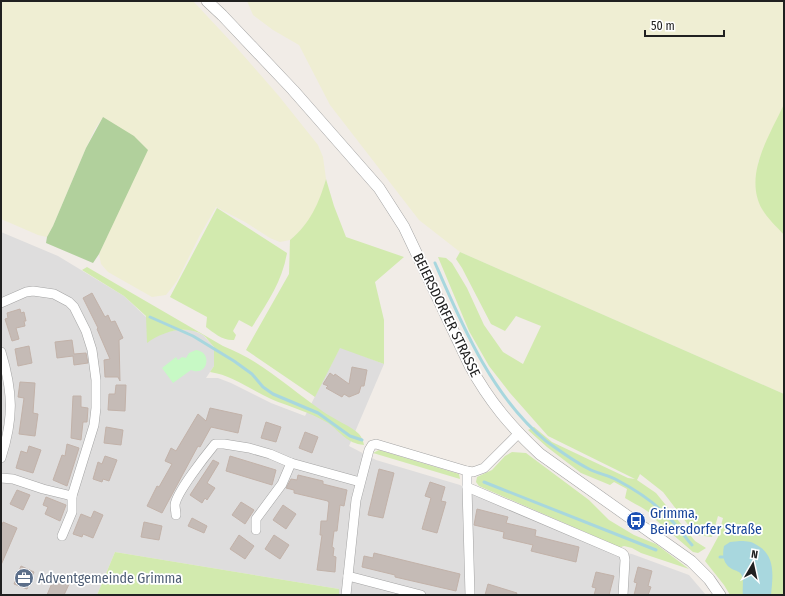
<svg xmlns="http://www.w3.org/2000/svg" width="785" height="596" font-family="'Fira Sans Condensed',sans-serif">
<rect width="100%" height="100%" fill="#f1ece7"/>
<path fill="#dedddd" d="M 1,232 L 58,256 L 124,296 L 146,317 L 159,334 L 176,330 L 192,330 L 203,335 L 214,347 L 214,366 L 206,378 L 218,378 L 231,383 L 271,403 L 305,416 L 340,347 L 384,364 L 349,446 L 376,460 L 460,485 L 473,493 L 617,552 L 632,554 L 689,575 L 706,595 L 339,595 L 339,589 L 115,552 L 97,595 L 1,595 Z"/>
<g fill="#efeed3">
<path d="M 1,1 L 193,1 L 236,47 L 278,95 L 318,145 L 323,157 L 326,179 L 320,200 L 313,215 L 298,233 L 290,240 L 280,242 L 270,238 L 245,222 L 216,207 L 200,235 L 177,281 L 166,295 L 152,297 L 108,272 L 101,264 L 99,254 L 114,221 L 103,117 L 95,129 L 86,148 L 53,226 L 47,237 L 38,235 L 1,219 Z"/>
<path d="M 247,1 L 784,1 L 784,104 L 758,162 L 762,209 L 784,235 L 784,394 L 460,252 L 419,220 L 330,105 L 299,45 L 273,30 L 253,15 Z"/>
</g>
<g fill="#d2eaae">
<path d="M 784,104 L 784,235 C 777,227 767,218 762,209 C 743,175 770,135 784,104 Z"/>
<path d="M 326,179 L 334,206 L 346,237 L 404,257 L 375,282 L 384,320 L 384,364 L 340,348 L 315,397 L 246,350 L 289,274 L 290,240 C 310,224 319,203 326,179 Z"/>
<path d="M 217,208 L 287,253 C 282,282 267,303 252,327 L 239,320 L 233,331 L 236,335 L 234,340 C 223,341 214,333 206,327 L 207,317 L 170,297 Z"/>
<path d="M 460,252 L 784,394 L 784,595 L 730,595 L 724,585 L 705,561 L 718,537 L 723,518 L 718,516 L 712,537 L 696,535 L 663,492 L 640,474 L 637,480 L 656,493 L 695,541 L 706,548 L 698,553 L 693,552 L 650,515 L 650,513 C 642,507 633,503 625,498 L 627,489 L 614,482 L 610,485 L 581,473 L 547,447 L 528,430 L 534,427 L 552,442 L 628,478 L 635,479 L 548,436 L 510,393 L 489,366 L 469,331 L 438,257 L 446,258 L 452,263 L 467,288 L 484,325 L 503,352 L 523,364 L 541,326 L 516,316 L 505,331 L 491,324 L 462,268 L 456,259 Z"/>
<path d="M 87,267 L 223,346 C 262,361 291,390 325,413 C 334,419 352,427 359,434 C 362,437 363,441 364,445 C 346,443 342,433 328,423 C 310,412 290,407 271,399 C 251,390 232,375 210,372 L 214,366 L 214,347 C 210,343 207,338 203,335 C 185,324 162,332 147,343 L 146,316 L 124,296 L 82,270 Z"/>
<path d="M 379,450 L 459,474 L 460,479 L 373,453 Z"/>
<path d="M 512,452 L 526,453 L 589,500 L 609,520 L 634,535 L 656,544 L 689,569 L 641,553 L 632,548 L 624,546 L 618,548 L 608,542 L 479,486 L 476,482 L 477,477 L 492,470 L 505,456 Z"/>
<path d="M 115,552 L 339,589 L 339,595 L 97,595 Z"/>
</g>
<path fill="#b1d09c" d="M 103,117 L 134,136 L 148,150 L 99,254 L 93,263 L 46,243 L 47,237 L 53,226 L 86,148 Z"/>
<path fill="#c7f9c5" d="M 196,350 C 213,352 208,377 191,370 L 173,383 L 162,368 L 176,357 L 178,360 L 182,357 L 186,358 L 189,353 Z"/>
<path fill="#a8d7de" d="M 740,541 C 744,541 751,541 755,544 C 776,554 773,575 771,595 L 743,595 C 742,589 744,581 742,576 C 740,571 736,571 732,569 C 723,564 722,555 724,546 L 730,542 Z"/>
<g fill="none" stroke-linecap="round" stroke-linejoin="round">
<g stroke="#a8d7de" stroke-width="3">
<path d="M 435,263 C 462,325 492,397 546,441 C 557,449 577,463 589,469 C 598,474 609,475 617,480 C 634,489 651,500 664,513 C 675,522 683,535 692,545"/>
<path d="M 150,317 L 193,336 L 234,361 L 252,374 L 263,387 L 273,394 L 318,413 L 350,436 L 362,440"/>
<path d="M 484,482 L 656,550"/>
<path d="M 720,557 L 724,557"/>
</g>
</g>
<g fill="#c5bbb6" stroke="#c2b2a9">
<path d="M 92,293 L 105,317 L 108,315 L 111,322 L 115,321 L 123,338 L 119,340 L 120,381 L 118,377 L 105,377 L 104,360 L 110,359 L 97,329 L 98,328 L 83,298 Z"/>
<path d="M 20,309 L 21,313 L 24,312 L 26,321 L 24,321 L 25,326 L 16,328 L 19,339 L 12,341 L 5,319 L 8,318 L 7,313 Z"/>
<path d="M 72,340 L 74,354 L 86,353 L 88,363 L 74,365 L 73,356 L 57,358 L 55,342 Z"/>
<path d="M 29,346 L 32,363 L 18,366 L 15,349 Z"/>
<path d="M 352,367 L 367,370 L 364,386 L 361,386 L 359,393 L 349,397 L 344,394 L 342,397 L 326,388 L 328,386 L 323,384 L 330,373 L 334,376 L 335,374 L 349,384 Z"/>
<path d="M 20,382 L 35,383 L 33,413 L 38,414 L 35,436 L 19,434 L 24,398 L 18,397 Z"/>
<path d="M 116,385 L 126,385 L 125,411 L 108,410 L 109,394 L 115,394 Z"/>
<path d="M 73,396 L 81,396 L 81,407 L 88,408 L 87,422 L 83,422 L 81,440 L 71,438 Z"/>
<path d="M 210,408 L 242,415 L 238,433 L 211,427 L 200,447 L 198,446 L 162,513 L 147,506 L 157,486 L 159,487 L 172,464 L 165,461 L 171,448 L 176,451 L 198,414 L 206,421 Z"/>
<path d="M 266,422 L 281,427 L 276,442 L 261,438 Z"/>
<path d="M 106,427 L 123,430 L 121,445 L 104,443 Z"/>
<path d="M 305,432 L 318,437 L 312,453 L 299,448 Z"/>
<path d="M 67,444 L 79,448 L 67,486 L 53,480 L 62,455 L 65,456 Z"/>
<path d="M 29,446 L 41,450 L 33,473 L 16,468 L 21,451 L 27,453 Z"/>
<path d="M 105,456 L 117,460 L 109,481 L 103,479 L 102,482 L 93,479 L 98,462 L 102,464 Z"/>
<path d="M 230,456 L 276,470 L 272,485 L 226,471 Z"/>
<path d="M 213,460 L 219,463 L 207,483 L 215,488 L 207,500 L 205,498 L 202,503 L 190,495 Z"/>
<path d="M 379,469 L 394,473 L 383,518 L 368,515 Z"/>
<path d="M 298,475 L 323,481 L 323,484 L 347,490 L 344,506 L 340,505 L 337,531 L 334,531 L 332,547 L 334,548 L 333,556 L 336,557 L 335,572 L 317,570 L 322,535 L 320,535 L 321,521 L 327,521 L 329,502 L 328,502 L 328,501 L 294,493 L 294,490 L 286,488 L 291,479 L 297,480 Z"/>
<path d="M 430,482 L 445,487 L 441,501 L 446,502 L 437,533 L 422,529 L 431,498 L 425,496 Z"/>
<path d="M 17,490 L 30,495 L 23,510 L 10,504 Z"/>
<path d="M 46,497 L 66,505 L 60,521 L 45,514 L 48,507 L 43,505 Z"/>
<path d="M 241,502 L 254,510 L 245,524 L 232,515 Z"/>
<path d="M 283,505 L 296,514 L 286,529 L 273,520 Z"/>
<path d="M 477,509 L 508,517 L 506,523 L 536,530 L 535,536 L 579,547 L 576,562 L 531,551 L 533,545 L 503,538 L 504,532 L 474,525 Z"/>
<path d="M 94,511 L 103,515 L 93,538 L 83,534 L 82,537 L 73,534 L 81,514 L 91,518 Z"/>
<path d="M 192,518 L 207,526 L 204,533 L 188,526 Z"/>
<path d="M 3,522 L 17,528 L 1,565 L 1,528 Z"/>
<path d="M 144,522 L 162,526 L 159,540 L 141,537 Z"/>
<path d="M 239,535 L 254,546 L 245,559 L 230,549 Z"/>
<path d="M 274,535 L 289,545 L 280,559 L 265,549 Z"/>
<path d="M 374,553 L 460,574 L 456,591 L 395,577 L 395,575 L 362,567 L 364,556 L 373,558 Z"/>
<path d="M 21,566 L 34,572 L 27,589 L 14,584 Z"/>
<path d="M 638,567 L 652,571 L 648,586 L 651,587 L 648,595 L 634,595 L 637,583 L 634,582 Z"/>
<path d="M 596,572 L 614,576 L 609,595 L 594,595 L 596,588 L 592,587 Z"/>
<path d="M 55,576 L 70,582 L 64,595 L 47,595 Z"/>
<path d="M 488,584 L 517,593 L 516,595 L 485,595 Z"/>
</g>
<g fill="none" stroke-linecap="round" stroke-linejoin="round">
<g stroke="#a4a4a4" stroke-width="10">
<g id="minor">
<path d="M 1,303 L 26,292 L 33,291 L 54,294 L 69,302 L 74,307 L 86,331 L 92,350 L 96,380 L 96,408 L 94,425 L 72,496 L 43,489 L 13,479 L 1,478"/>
<path d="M 1,352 C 13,392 14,418 1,458"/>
<path d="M 467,471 L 473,472 L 484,468 L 518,434"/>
<path d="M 467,487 L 470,595"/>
<path d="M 176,515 C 176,512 175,508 175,505 C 176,493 206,455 215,444 L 224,444 L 249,448 L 270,454 L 291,463 L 360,482"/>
<path d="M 256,530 L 256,519 L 282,484 L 291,463"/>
<path d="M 62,536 L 72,512 L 72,496"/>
<path d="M 348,576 L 421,595"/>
<path d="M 346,595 L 356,500 L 369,450 L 372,445 L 376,444 L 467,471 L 467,487 L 622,553 L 624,555 L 625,560 L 623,595"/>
</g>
</g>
<g stroke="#a4a4a4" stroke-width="12">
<path id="tertiary" d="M 207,1 L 222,15 L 293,90 L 379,188 L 404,227 L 470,366 C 489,401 511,427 540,454 L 691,561 L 709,579 L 720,595"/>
</g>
<use href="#minor" stroke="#fff" stroke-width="9"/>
<use href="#tertiary" stroke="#fff" stroke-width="11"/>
</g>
<defs>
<g id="bus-disc" transform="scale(1)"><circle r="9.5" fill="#1a4fb4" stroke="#fff"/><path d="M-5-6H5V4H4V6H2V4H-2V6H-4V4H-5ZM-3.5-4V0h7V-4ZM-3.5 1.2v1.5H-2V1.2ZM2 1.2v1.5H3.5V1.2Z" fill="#fff"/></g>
<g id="office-disc" transform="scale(1)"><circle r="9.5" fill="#5c6f8a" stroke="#fff"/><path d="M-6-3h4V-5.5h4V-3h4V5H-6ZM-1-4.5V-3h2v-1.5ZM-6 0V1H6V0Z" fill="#fff"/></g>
</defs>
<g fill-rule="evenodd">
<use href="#bus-disc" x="636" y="521"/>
<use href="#office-disc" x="24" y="578"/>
</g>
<g text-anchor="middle" stroke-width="3.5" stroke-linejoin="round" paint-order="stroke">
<g font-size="14" fill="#202020" stroke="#fff">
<text transform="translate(447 315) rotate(64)" y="5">BEIERSDORFER STRASSE</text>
</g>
<g font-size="14" fill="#164399" stroke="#fff" text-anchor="start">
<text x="650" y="518">Grimma,<tspan x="650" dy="16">Beiersdorfer Straße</tspan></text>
</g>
<g font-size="14" fill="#4e5e75" stroke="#fff" text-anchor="start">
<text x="38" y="583">Adventgemeinde Grimma</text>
</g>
</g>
<rect width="785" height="596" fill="none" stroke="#202020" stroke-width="4"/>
<g transform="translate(753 564) rotate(9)" stroke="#ffffff" stroke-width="3" paint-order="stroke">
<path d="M0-3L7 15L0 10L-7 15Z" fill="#202020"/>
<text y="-6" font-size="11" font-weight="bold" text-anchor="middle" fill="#202020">N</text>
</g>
<path d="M645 30v6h79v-6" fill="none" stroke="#202020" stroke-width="2"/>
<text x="651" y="30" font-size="12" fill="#202020" stroke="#ffffff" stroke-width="3" paint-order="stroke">50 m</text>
</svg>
